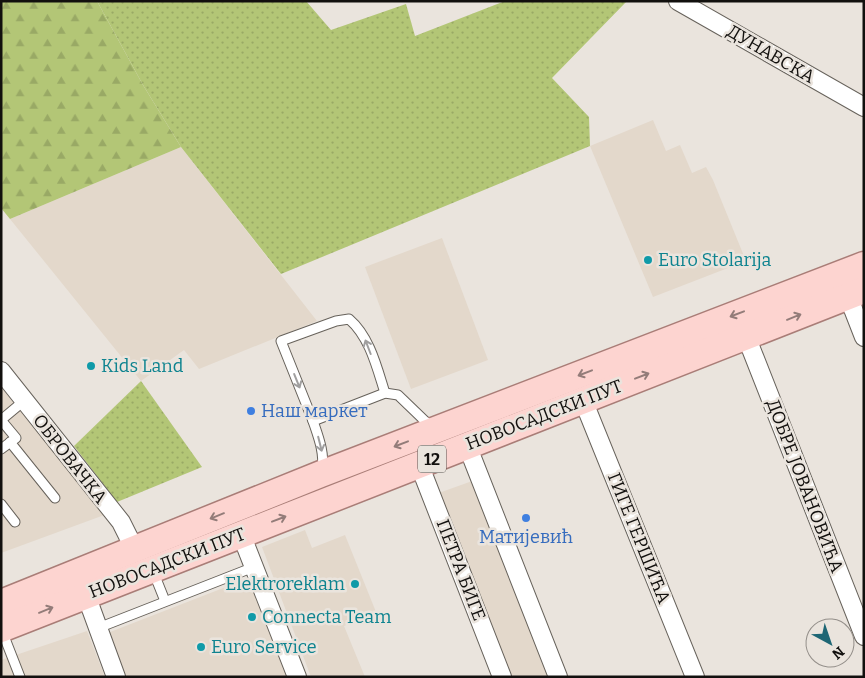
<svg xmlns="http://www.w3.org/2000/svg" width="865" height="678" font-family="Bitter,serif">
<defs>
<pattern id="grass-dots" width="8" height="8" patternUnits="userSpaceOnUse" patternTransform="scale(1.25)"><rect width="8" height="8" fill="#b3c676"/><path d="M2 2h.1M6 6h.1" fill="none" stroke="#99a965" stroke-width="1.8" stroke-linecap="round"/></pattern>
<pattern id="forest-firs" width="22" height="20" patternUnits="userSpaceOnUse" patternTransform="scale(1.25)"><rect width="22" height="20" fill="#b3c676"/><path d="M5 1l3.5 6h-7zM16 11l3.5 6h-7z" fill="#99a965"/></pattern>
</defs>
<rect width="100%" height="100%" fill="#eae4dd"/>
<g fill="#e3d8cb">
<path d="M 653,120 L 666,151 L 680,145 L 692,173 L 706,167 L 713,180 L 746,261 L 653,297 L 590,146 Z"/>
<path d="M 181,147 L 317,321 L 199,369 L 184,350 L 141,381 L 10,219 Z"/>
<path d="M 442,238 L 488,360 L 411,389 L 365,267 Z"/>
<path d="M 1,382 L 107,514 L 1,553 Z"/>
<path d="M 475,480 L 551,677 L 507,677 L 436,494 Z"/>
<path d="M 305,530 L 312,548 L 345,535 L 376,612 L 344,626 L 365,677 L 311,677 L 262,547 Z"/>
<path d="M 249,578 L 287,677 L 121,677 L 105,634 Z"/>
<path d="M 87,631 L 105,677 L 1,677 L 1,660 Z"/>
</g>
<g fill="url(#grass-dots)">
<path d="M 97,1 L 306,1 L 331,30 L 406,4 L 415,36 L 505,1 L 627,1 L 552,78 L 589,117 L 590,146 L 281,274 L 181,147 L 143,85 Z"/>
<path d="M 141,381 L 202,467 L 117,502 L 74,446 Z"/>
</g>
<path fill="url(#forest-firs)" d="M 1,1 L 97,1 L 143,85 L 181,147 L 10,219 L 1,208 Z"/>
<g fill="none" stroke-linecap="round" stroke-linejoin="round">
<g stroke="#67625b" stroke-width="11">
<g id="service">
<path d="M 1,420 L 16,438 L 1,449"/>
<path d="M 1,420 L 25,400"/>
<path d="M 313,421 L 281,341 L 336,321 L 349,319 C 370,337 377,368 385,393"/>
<path d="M 10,442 L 55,498"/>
<path d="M 322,470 C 325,453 318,436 313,421 L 385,393 L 398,395 L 425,421 L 433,426"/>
<path d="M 1,504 L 15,522"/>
<path d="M 153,571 L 165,601"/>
<path d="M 98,628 L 254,567"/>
<path d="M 2,631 L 20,677"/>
</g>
</g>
<g stroke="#67625b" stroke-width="20">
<g id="minor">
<path d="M 678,1 L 864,107"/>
<path d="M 848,296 L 864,337"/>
<path d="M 746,336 L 864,636"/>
<path d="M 1,371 L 121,522 L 135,550"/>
<path d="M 583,400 L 695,677"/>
<path d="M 467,445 L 558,677"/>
<path d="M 419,464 L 502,677"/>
<path d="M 241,534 L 297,677"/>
<path d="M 86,595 L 116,677"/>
</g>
</g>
<g stroke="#a97d77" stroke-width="29">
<g id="primary">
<path d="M 1,603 L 321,474 L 864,265"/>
<path d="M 1,629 L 864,290"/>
</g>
</g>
<use href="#service" stroke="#fff" stroke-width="9"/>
<use href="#minor" stroke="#fff" stroke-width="18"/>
<use href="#primary" stroke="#fdd4d0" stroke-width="26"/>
</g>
<defs><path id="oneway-shaft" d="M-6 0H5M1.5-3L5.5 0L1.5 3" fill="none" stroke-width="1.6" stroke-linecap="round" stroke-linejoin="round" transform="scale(1.25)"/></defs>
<g stroke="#937c79">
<use href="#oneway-shaft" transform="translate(737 314) rotate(159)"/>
<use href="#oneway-shaft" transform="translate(794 317) rotate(-22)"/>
<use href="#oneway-shaft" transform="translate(585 373) rotate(159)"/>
<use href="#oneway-shaft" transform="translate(642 376) rotate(-21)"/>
<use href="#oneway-shaft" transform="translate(401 444) rotate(159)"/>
<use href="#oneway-shaft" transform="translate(217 516) rotate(158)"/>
<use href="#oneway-shaft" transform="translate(279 519) rotate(-21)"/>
<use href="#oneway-shaft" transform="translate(46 610) rotate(-22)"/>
</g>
<g stroke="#a09f9f">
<use href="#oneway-shaft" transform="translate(368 347) rotate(-111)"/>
<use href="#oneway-shaft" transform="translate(297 381) rotate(68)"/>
<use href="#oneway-shaft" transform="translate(320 444) rotate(76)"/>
</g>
<g fill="#0f9aa8" stroke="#eae4dd" stroke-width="2">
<circle cx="648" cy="260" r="5"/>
<circle cx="91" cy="366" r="5"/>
<circle cx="355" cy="584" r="5"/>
<circle cx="252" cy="617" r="5"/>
<circle cx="201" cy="647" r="5"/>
</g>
<g fill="#3f7fe0" stroke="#eae4dd" stroke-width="2">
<circle cx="251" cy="411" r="5"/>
<circle cx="526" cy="518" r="5"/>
</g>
<g text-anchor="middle" stroke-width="5" stroke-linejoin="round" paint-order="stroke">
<rect fill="#eae4dd" stroke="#53504c" stroke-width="1" x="418" y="445.5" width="28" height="27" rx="4"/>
<g font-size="16" font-weight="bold" fill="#12100e">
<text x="432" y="465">12</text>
</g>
<g font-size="18" fill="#12100e" stroke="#eae4dd">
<text transform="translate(771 54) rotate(30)" y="6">ДУНАВСКА</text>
<text transform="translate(544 415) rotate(-21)" y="6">НОВОСАДСКИ ПУТ</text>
<text transform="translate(70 459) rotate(52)" y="6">ОБРОВАЧКА</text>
<text transform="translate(805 486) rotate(69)" y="6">ДОБРЕ ЈОВАНОВИЋА</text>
<text transform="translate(639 538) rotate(68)" y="6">ГИГЕ ГЕРШИЋА</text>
<text transform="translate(167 563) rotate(-21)" y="6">НОВОСАДСКИ ПУТ</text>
<text transform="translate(461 570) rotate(69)" y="6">ПЕТРА БИГЕ</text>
</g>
<g font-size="18" fill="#0d838f" stroke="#eae4dd" text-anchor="start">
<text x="658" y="266">Euro Stolarija</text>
<text x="101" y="372">Kids Land</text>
<text x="345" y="590" text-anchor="end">Elektroreklam</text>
<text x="262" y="623">Connecta Team</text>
<text x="211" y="653">Euro Service</text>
</g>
<g font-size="18" fill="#366cbe" stroke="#eae4dd" text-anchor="start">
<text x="261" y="417">Наш маркет</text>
<text x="526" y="543" text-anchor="middle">Матијевић</text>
</g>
</g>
<rect width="865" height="678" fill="none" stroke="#12100e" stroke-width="5"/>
<g transform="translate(830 643) rotate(140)"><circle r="24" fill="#eae4dd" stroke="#948f8a"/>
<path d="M0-4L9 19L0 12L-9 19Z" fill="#1e6674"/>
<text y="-8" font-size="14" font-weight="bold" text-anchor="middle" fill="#12100e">N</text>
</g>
</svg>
